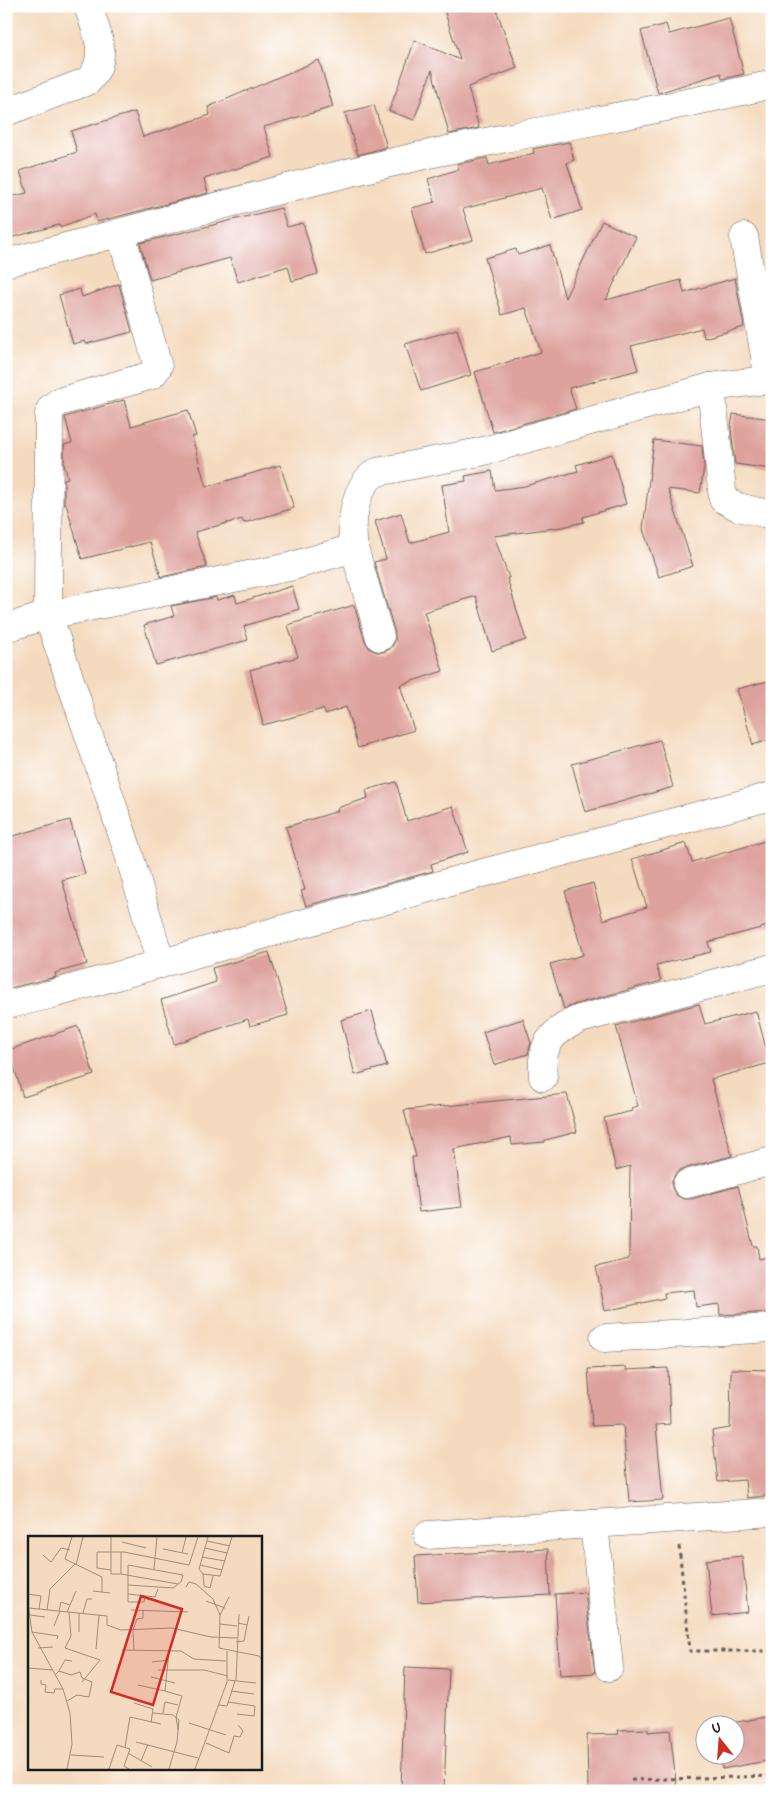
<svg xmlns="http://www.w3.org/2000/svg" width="778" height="1797" font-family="'Patrick Hand',sans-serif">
<rect width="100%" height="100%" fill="#fff"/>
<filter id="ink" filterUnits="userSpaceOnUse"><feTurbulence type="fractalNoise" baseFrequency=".02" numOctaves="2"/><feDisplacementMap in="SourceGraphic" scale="10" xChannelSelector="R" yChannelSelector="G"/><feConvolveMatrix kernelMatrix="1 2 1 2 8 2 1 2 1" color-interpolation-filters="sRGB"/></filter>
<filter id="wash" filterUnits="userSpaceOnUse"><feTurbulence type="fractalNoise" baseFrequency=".0096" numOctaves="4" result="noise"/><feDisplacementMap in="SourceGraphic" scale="20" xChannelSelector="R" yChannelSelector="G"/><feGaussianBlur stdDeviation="1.12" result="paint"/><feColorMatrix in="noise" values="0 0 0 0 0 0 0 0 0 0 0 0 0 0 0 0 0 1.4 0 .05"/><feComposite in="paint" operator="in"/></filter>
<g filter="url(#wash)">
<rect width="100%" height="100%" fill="#f4dabe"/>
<g id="blocks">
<g fill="#dea29d">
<path d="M 443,6 L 495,6 L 517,68 L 468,87 L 479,128 L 449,134 L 432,70 L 414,120 L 389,111 L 415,40 L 460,60 Z"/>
<path d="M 729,18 L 744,74 L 722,79 L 721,73 L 658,93 L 641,31 L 666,24 L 669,34 Z"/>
<path d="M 319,60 L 333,107 L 264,127 L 273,157 L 204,179 L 208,193 L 97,222 L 95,214 L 60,227 L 59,225 L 6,239 L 6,198 L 27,193 L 20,171 L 77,152 L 71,131 L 135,112 L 143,137 L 210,115 L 208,107 Z"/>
<path d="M 374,105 L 387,147 L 358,155 L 345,113 Z"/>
<path d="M 569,142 L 574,160 L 567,163 L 582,210 L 552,220 L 542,188 L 463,209 L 473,240 L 425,254 L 412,208 L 435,202 L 428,179 L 459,169 L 457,164 L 487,158 L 489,165 L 534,153 L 533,149 Z"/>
<path d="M 281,208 L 287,227 L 303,223 L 318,274 L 292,281 L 288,266 L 238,282 L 230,258 L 150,280 L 140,243 Z"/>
<path d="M 602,221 L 636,237 L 606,300 L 681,280 L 684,293 L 735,278 L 744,327 L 704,338 L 702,328 L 631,346 L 638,370 L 569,388 L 576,409 L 493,432 L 475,372 L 541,352 L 526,308 L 502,315 L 485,258 L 516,249 L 518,255 L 550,245 L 565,298 Z"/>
<path d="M 772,268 L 772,304 L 766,269 Z"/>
<path d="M 119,284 L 132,332 L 86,344 L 85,341 L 73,344 L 59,295 L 80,289 L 82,297 Z"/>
<path d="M 457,329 L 471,375 L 421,391 L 405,344 Z"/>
<path d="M 124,400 L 131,426 L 188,410 L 196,436 L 192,437 L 206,487 L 280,465 L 294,508 L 244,523 L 242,519 L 195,532 L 207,567 L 161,577 L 150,542 L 82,559 L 66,504 L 64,505 L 64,479 L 68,478 L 64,464 L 64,445 L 72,443 L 65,417 Z"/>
<path d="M 733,414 L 772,419 L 772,469 L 735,464 L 731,428 Z"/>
<path d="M 654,440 L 702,446 L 704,467 L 700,493 L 668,489 L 693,566 L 659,577 L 643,529 Z"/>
<path d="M 612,454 L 626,504 L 583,517 L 584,522 L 562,527 L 494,536 L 509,578 L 507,578 L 526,640 L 492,651 L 476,596 L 424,612 L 443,671 L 400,685 L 414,730 L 358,748 L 346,707 L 325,714 L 323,709 L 263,725 L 250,670 L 298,657 L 288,625 L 354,605 L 365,641 L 370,649 L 377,652 L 384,652 L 391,648 L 395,641 L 395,633 L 374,562 L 386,559 L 375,521 L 401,513 L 410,543 L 449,532 L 442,485 L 466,481 L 465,476 L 492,471 L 495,490 L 525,486 L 578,471 L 576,465 Z"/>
<path d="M 292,586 L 299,609 L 244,626 L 248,640 L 156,665 L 144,625 L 174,616 L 171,606 L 216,597 L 217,600 L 235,595 L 237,603 Z"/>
<path d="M 772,680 L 772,739 L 753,745 L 737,689 Z"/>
<path d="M 660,740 L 673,787 L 585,812 L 572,764 Z"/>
<path d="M 396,782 L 407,821 L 453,806 L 468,852 L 431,864 L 433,871 L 306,906 L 301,891 L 305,890 L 286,827 L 338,811 L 337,808 L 368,798 L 366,790 Z"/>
<path d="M 70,820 L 85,874 L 62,880 L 87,964 L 55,973 L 56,977 L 6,989 L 6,838 Z"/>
<path d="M 772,839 L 772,925 L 708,942 L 711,952 L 656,965 L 661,981 L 576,1004 L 564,1009 L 550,964 L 583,955 L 565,891 L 593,883 L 603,920 L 647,907 L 632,859 L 686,843 L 692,862 Z"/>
<path d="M 269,952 L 288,1015 L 250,1026 L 248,1019 L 174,1044 L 161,1000 L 216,982 L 212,968 Z"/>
<path d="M 699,1004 L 705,1024 L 756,1011 L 770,1063 L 711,1079 L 732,1156 L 682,1169 L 676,1173 L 672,1180 L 672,1188 L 676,1195 L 683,1199 L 691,1199 L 738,1186 L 753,1246 L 757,1246 L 759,1259 L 772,1256 L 772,1312 L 720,1315 L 719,1304 L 696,1307 L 694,1290 L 664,1293 L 665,1298 L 605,1311 L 596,1267 L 629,1259 L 630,1166 L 616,1170 L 604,1118 L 632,1111 L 631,1108 L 638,1106 L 616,1026 Z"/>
<path d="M 372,1011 L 387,1066 L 355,1075 L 341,1020 Z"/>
<path d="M 523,1019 L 531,1043 L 528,1054 L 494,1065 L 483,1032 Z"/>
<path d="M 78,1026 L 94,1075 L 23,1097 L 9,1050 Z"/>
<path d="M 567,1094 L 577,1132 L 545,1140 L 545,1142 L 512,1145 L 511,1137 L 454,1149 L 462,1207 L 419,1212 L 412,1157 L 416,1157 L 404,1110 Z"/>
<path d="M 626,1367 L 626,1370 L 668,1368 L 670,1424 L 656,1425 L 663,1500 L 629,1502 L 623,1425 L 592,1426 L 588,1369 Z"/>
<path d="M 731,1369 L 772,1370 L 769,1427 L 772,1447 L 772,1495 L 747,1498 L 745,1480 L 718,1482 L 712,1431 L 730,1428 Z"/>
<path d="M 548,1549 L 550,1595 L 418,1602 L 415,1556 Z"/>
<path d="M 742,1556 L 748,1612 L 712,1616 L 706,1560 Z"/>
<path d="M 585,1592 L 595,1673 L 560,1675 L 555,1594 Z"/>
<path d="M 405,1667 L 449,1669 L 444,1791 L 401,1791 Z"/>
<path d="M 772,1716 L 772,1760 L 722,1769 L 720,1754 L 736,1754 L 736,1724 L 725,1724 Z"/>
<path d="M 648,1729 L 648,1732 L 670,1730 L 677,1791 L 588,1791 L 587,1735 L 619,1734 L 618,1730 Z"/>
</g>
</g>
</g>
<g filter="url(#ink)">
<use href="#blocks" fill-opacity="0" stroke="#685e55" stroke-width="1"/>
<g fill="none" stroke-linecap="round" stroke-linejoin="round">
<g stroke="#685e55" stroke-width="29">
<g id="minor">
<path d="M 6,112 L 88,81 C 110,58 97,33 88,6"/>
<path d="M 121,233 L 158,367 L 152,375 L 59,402 L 51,408 L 49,414 L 48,615 L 127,848 L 161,964"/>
<path d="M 744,237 L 769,379"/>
<path d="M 6,263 C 158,223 309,179 462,147 C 565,125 669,109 772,84"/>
<path d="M 711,387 L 723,499 L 738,507 L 772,515"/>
<path d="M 354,548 L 380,637"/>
<path d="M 6,628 L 48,615 L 289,567 L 354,548 C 350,523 354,485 377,472 L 480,452 L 711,387 L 772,379"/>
<path d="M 6,1005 L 49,995 L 468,877 L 772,796"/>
<path d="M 543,1077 C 540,1045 551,1031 580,1019 L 772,968"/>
<path d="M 687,1184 L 772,1161"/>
<path d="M 604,1338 L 772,1328"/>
<path d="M 594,1524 L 609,1667"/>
<path d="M 428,1535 L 772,1512"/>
</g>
</g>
<g stroke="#685e55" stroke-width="3" stroke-dasharray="4 4" stroke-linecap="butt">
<path d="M 679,1546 L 690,1651 L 772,1651"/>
<path d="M 631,1780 L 772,1776"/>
</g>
<use href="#minor" stroke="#fff" stroke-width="28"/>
</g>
</g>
<g transform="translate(28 1536)">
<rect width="234" height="234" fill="#f4dabe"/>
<path fill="none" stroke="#9e8e7d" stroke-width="1" d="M 44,1 L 37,23 L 74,41 L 74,56M 83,1 L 83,38 L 93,38 L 93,16M 180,1 L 171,33 L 175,38 L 176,50 L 182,52 L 185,40M 179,5 L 202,10M 94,6 L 118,12M 177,12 L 199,17M 135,13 L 160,18M 154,17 L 158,1M 15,19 L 23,26 L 33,12 L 42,14M 174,21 L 197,25M 48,29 L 55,1M 172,29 L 194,34M 126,33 L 129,1M 83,34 L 69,32 L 69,16 L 96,16 L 161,29 L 170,1M 93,38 L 150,48M 175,38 L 192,40 L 204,1M 100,49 L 145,52 L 153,46 L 155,39 L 100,29 L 100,66 L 116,66 L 117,60M 158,51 L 161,46 L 168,48 L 185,63 L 192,79 L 191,112 L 231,120 L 234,124M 65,55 L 82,57M 0,58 L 13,60 L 11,73M 100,58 L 127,61 L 130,53M 178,65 L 197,72M 0,68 L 4,96 L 35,153 L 42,177 L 44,208 L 39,233M 1,72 L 79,80 L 79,89 L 93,94 L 144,92 L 183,101 L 209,102M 19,74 L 22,53 L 47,28M 103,74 L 160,76M 31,75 L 33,66 L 42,69M 39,76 L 48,55M 41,76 L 43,100 L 37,112 L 72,124 L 54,146M 55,77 L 59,63 L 64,63M 2,79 L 17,81M 192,79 L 201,61M 210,87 L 219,89 L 221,80M 192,88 L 209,90M 26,90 L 32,75M 4,96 L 30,100 L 29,103M 51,96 L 51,77M 208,106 L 216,105 L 219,89M 10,112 L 25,111M 68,113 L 71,79M 94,114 L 153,115 L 166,123 L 198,125M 106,114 L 105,94 L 109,83 L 115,82 L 115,74M 124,126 L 141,124M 0,132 L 24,134M 130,134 L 176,134 L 200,140M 31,135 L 37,124 L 44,125M 27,139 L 31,135 L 43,139 L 52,136 L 54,142 L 64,146 L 61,161 L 49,159 L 39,165M 123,141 L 147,147M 13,144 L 13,148 L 18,149 L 17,156 L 26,157 L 27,153 L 35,153M 200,144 L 228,147M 208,145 L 211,78M 110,149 L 137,155 L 141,115M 137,155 L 154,160 L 148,181 L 150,194M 203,155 L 226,158M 200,166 L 227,170 L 226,180 L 209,178M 106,167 L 125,173 L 123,187M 191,169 L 199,170 L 207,145M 125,177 L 145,179 L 151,184 L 149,206 L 141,233M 135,177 L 137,166 L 150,169M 161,187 L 198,199M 108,206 L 170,222M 178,207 L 201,217 L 206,200 L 212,201 L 215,195 L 210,189M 97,211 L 102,181 L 133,188M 100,217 L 124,231M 43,219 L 76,221M 113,225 L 120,208M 81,233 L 89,209 L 102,213 L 96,230 L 101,233M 167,233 L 199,146 L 199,115"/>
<path fill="#d62828" fill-opacity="0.15" stroke="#d62828" stroke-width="2.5" d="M 113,60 L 154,73 L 125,169 L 83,156 Z"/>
<rect width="234" height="234" fill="none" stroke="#1c1c1c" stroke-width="2.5"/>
</g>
<rect width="778" height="1797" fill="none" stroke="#fff" stroke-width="25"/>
<g transform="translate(720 1740) rotate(343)"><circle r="24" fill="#ffffff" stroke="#a4a4a4"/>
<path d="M0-4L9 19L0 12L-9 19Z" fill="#c8321e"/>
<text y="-8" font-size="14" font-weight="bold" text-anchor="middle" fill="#1c1c1c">U</text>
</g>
</svg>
